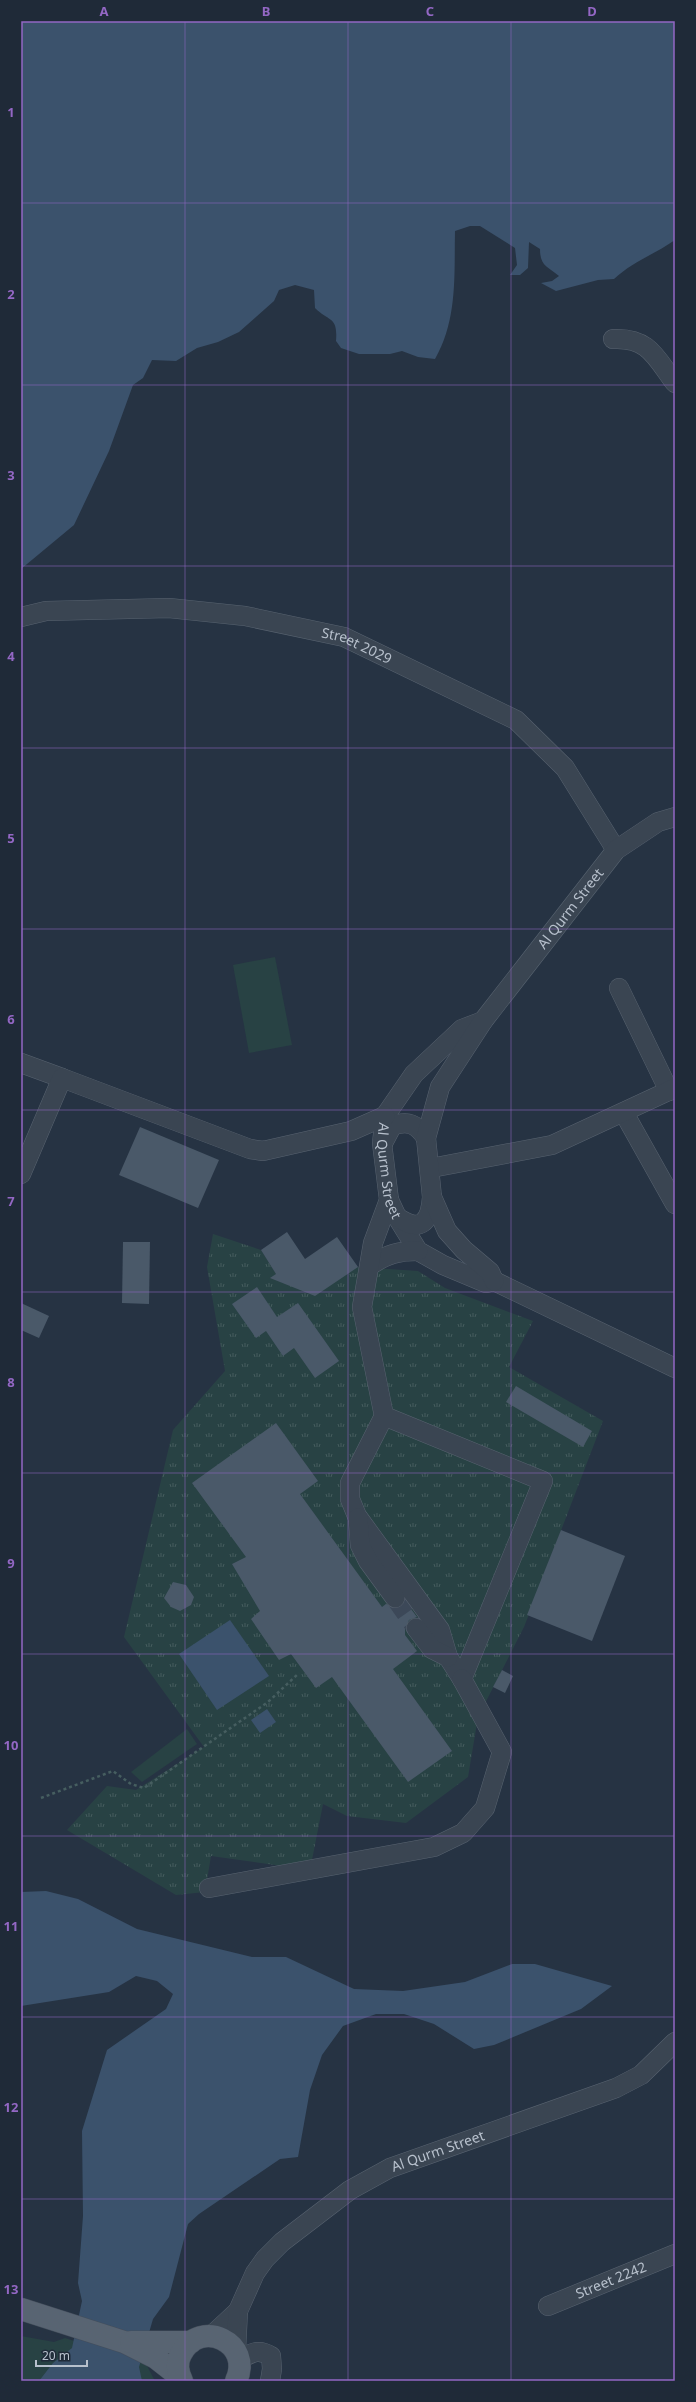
<svg xmlns="http://www.w3.org/2000/svg" width="696" height="2402" font-family="'Noto Sans',sans-serif">
<defs>
<pattern id="park-tufts" width="24" height="20" patternUnits="userSpaceOnUse"><rect width="24" height="20" fill="#284244"/><path d="M3 7l-1-3M5 7V3M7 7l1-3M15 17l-1-3M17 17v-4M19 17l1-3" fill="none" stroke="#455c5e"/></pattern>
</defs>
<rect width="100%" height="100%" fill="#263343"/>
<g fill="#284244">
<path d="M 275,957 L 292,1045 L 249,1053 L 233,965 Z"/>
<path d="M 187,1729 L 197,1744 L 142,1782 L 131,1772 Z"/>
<path d="M 21,2336 L 54,2342 L 65,2338 L 146,2364 L 155,2381 L 21,2381 Z"/>
</g>
<path fill="url(#park-tufts)" d="M 213,1234 L 261,1250 L 282,1283 L 358,1267 L 418,1271 L 445,1288 L 533,1321 L 509,1367 L 603,1421 L 524,1627 L 478,1717 L 468,1777 L 406,1823 L 347,1816 L 323,1804 L 310,1870 L 211,1856 L 205,1892 L 176,1895 L 67,1830 L 107,1786 L 136,1790 L 204,1747 L 124,1637 L 173,1430 L 225,1371 L 207,1267 Z"/>
<g fill="#3b526c">
<path d="M 21,21 L 675,21 L 675,240 C 655,254 632,262 614,279 L 598,280 L 556,291 L 541,283 L 552,281 L 559,276 C 547,266 540,266 540,249 L 529,242 L 528,268 L 520,275 L 510,275 L 517,265 L 515,248 L 480,226 L 470,226 L 455,231 C 454,274 458,319 435,359 L 418,357 L 402,351 L 390,354 L 359,354 L 341,348 L 336,341 C 338,316 329,322 315,308 L 314,290 L 295,285 L 279,290 L 274,301 L 239,332 L 218,342 L 197,348 L 176,361 L 152,360 L 143,378 L 133,385 L 109,451 L 74,525 L 21,569 Z"/>
<path d="M 230,1620 L 269,1676 L 217,1710 L 179,1654 Z"/>
<path d="M 267,1709 L 276,1722 L 260,1733 L 251,1720 Z"/>
<path d="M 46,1891 L 78,1899 L 137,1929 L 252,1957 L 286,1957 L 354,1989 L 403,1991 L 465,1982 L 512,1964 L 535,1964 L 612,1986 L 581,2009 L 494,2045 L 474,2049 L 434,2024 L 404,2014 L 376,2014 L 343,2026 L 322,2055 L 310,2090 L 298,2157 L 280,2159 L 199,2214 L 188,2224 L 169,2297 L 153,2319 L 139,2367 L 142,2381 L 39,2381 L 53,2363 L 72,2348 L 82,2301 L 78,2283 L 83,2216 L 82,2131 L 107,2050 L 166,2009 L 173,1994 L 157,1981 L 136,1976 L 109,1992 L 21,2006 L 21,1892 Z"/>
</g>
<g fill="#4a5969">
<path d="M 140,1127 L 219,1160 L 198,1208 L 119,1175 Z"/>
<path d="M 287,1232 L 305,1259 L 337,1237 L 358,1267 L 315,1296 L 270,1278 L 276,1274 L 261,1250 Z"/>
<path d="M 123,1242 L 150,1242 L 149,1304 L 122,1303 Z"/>
<path d="M 257,1287 L 277,1317 L 298,1303 L 339,1361 L 315,1378 L 294,1348 L 283,1356 L 266,1331 L 256,1338 L 232,1304 Z"/>
<path d="M 21,1303 L 49,1316 L 39,1338 L 21,1330 Z"/>
<path d="M 516,1386 L 592,1431 L 583,1447 L 506,1402 Z"/>
<path d="M 276,1423 L 318,1481 L 300,1494 L 382,1607 L 386,1604 L 397,1609 L 402,1607 L 405,1601 L 417,1617 L 409,1620 L 405,1629 L 405,1635 L 417,1651 L 393,1669 L 452,1751 L 408,1782 L 332,1677 L 316,1688 L 291,1654 L 279,1660 L 251,1619 L 260,1611 L 232,1564 L 246,1557 L 192,1483 Z"/>
<path d="M 561,1530 L 625,1556 L 592,1641 L 527,1615 Z"/>
<path d="M 173,1582 L 186,1585 L 194,1597 L 191,1605 L 180,1611 L 171,1607 L 164,1598 Z"/>
<path d="M 502,1670 L 513,1676 L 505,1693 L 493,1687 Z"/>
</g>
<g fill="none" stroke-linecap="round" stroke-linejoin="round">
<path stroke="#3c4858" stroke-width="19" stroke-dasharray="19 10" stroke-linecap="butt" d="M 395,1598 L 416,1628"/>
<g stroke="#586370" stroke-width="20">
<g id="minor">
<path d="M 613,339 C 649,337 656,358 675,383"/>
<path id="s1" d="M 21,617 L 46,611 L 169,608 L 245,616 L 344,637 L 516,720 L 565,768 L 616,850"/>
<path d="M 619,988 L 669,1091"/>
<path id="s2" d="M 483,1021 L 462,1029 L 414,1074 L 385,1116 L 382,1143 L 389,1200 L 397,1217 L 418,1251 L 443,1265 L 486,1283 L 494,1281 L 675,1368"/>
<path d="M 21,1063 L 62,1078"/>
<path d="M 624,1113 L 675,1204"/>
<path d="M 383,1143 L 392,1126 C 408,1120 417,1124 426,1138"/>
<path d="M 431,1168 L 552,1145 L 675,1088"/>
<path d="M 21,1174 L 62,1078 L 250,1149 L 263,1151 L 351,1131 L 385,1116"/>
<path d="M 397,1217 C 420,1233 430,1223 432,1197"/>
<path d="M 371,1265 C 387,1254 399,1251 418,1251"/>
<path id="s3" d="M 494,1281 L 490,1272 L 464,1250 L 447,1231 L 432,1197 L 426,1138 L 440,1087 L 483,1021 L 616,850 L 658,822 L 675,817"/>
<path d="M 384,1416 L 543,1481 L 462,1679 L 448,1657 L 440,1630 L 357,1516 L 350,1499 L 350,1483 L 384,1416 L 362,1307 L 373,1243 L 389,1200"/>
<path d="M 358,1518 L 360,1545 L 368,1561 L 395,1598"/>
<path d="M 416,1628 L 432,1649 L 448,1657"/>
<path d="M 209,1888 L 434,1847 L 463,1833 L 485,1808 L 502,1752 L 462,1679"/>
<path id="s4" d="M 548,2306 L 675,2254"/>
<path d="M 211,2336 L 238,2311"/>
<path id="s5" d="M 236,2351 L 238,2311 L 255,2273 L 265,2259 L 282,2242 L 350,2190 L 390,2168 L 616,2088 L 641,2075 L 675,2042"/>
<path d="M 239,2360 C 251,2353 258,2348 271,2356 L 272,2369 L 270,2381"/>
</g>
</g>
<g stroke="#444e5c" stroke-width="23">
<g id="major">
<path d="M 21,2309 L 124,2342 L 156,2358 L 179,2376"/>
<path d="M 131,2342 L 191,2342"/>
<path d="M 182,2381 C 178,2373 176,2363 181,2354 C 200,2317 254,2343 236,2381"/>
</g>
</g>
<path stroke="#465e60" stroke-width="2.5" stroke-dasharray="3 3" stroke-linecap="butt" d="M 41,1798 L 113,1771 L 131,1784 L 144,1788 L 268,1702 L 299,1673"/>
<use href="#minor" stroke="#3a4552" stroke-width="19"/>
<use href="#major" stroke="#586472" stroke-width="22"/>
</g>
<path fill="none" stroke="#9367c4" stroke-width="1" stroke-opacity="0.55" d="M 185,21 L 185,2381M 348,21 L 348,2381M 511,21 L 511,2381M 21,203 L 675,203M 21,385 L 675,385M 21,566 L 675,566M 21,748 L 675,748M 21,929 L 675,929M 21,1110 L 675,1110M 21,1292 L 675,1292M 21,1473 L 675,1473M 21,1654 L 675,1654M 21,1836 L 675,1836M 21,2017 L 675,2017M 21,2199 L 675,2199"/>
<g text-anchor="middle" stroke-width="3.5" stroke-linejoin="round" paint-order="stroke">
<g font-size="14" fill="#b7c0cc" stroke="#1f2a38">
<text dy="5" stroke="none"><textPath href="#s1" startOffset="341">Street 2029</textPath></text>
<text dy="5" stroke="none"><textPath href="#s3" startOffset="440">Al Qurm Street</textPath></text>
<text dy="5" stroke="none"><textPath href="#s2" startOffset="195">Al Qurm Street</textPath></text>
<text dy="5" stroke="none"><textPath href="#s5" startOffset="305">Al Qurm Street</textPath></text>
<text dy="5" stroke="none"><textPath href="#s4" startOffset="68">Street 2242</textPath></text>
</g>
</g>
<rect width="696" height="2402" fill="none" stroke="#1f2a38" stroke-width="44"/>
<path d="M36 2360v6h51v-6" fill="none" stroke="#b7c0cc" stroke-width="2"/>
<text x="42" y="2360" font-size="12" fill="#b7c0cc" stroke="#1f2a38" stroke-width="3" paint-order="stroke">20 m</text>
<rect x="22" y="22" width="652" height="2358" fill="none" stroke="#9367c4" stroke-width="1.5"/>
<g font-size="13" text-anchor="middle" font-weight="bold" fill="#9367c4">
<text x="104" y="16">A</text>
<text x="266" y="16">B</text>
<text x="430" y="16">C</text>
<text x="592" y="16">D</text>
<text x="11" y="117">1</text>
<text x="11" y="299">2</text>
<text x="11" y="480">3</text>
<text x="11" y="661">4</text>
<text x="11" y="843">5</text>
<text x="11" y="1024">6</text>
<text x="11" y="1206">7</text>
<text x="11" y="1387">8</text>
<text x="11" y="1568">9</text>
<text x="11" y="1750">10</text>
<text x="11" y="1931">11</text>
<text x="11" y="2112">12</text>
<text x="11" y="2294">13</text>
</g>
</svg>
